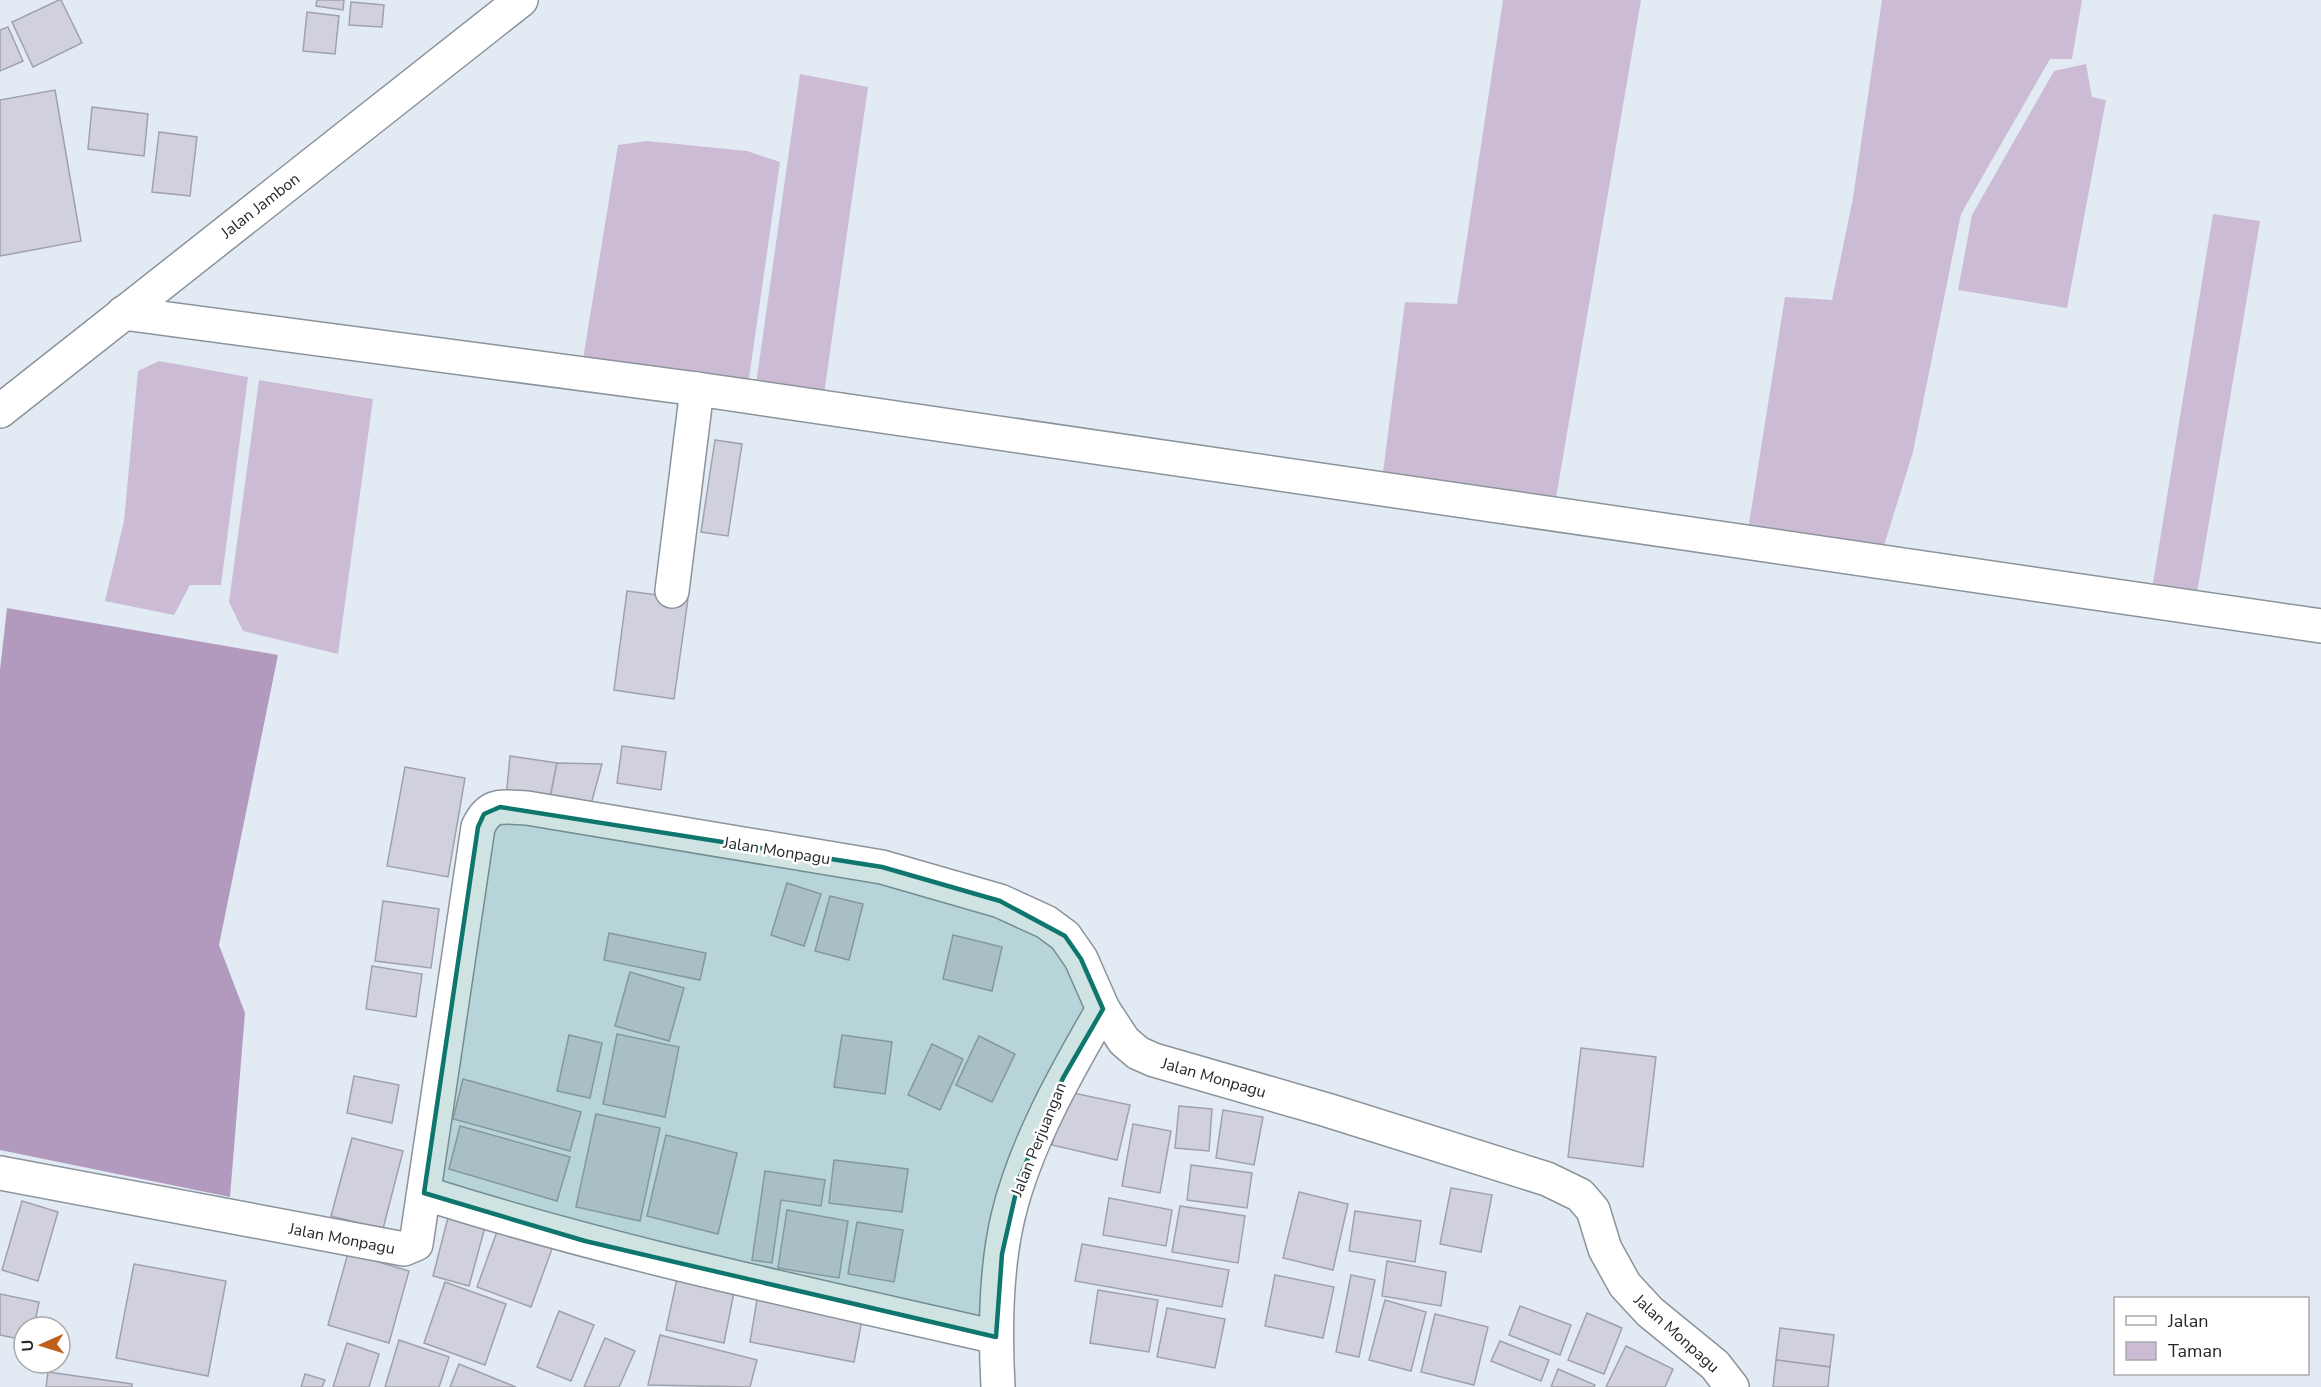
<svg xmlns="http://www.w3.org/2000/svg" width="2321" height="1387" font-family="'Nunito Sans',sans-serif">
<rect width="100%" height="100%" fill="#e2ebf4"/>
<g fill="#ccbbd5">
<path d="M 1503,0 L 1641,0 L 1556,498 L 1382,480 L 1405,302 L 1457,304 Z"/>
<path d="M 1882,0 L 2082,0 L 2072,59 L 2050,59 L 1961,214 L 1913,452 L 1882,552 L 1748,530 L 1785,297 L 1832,300 L 1853,198 Z"/>
<path d="M 2086,64 L 2092,97 L 2106,100 L 2067,308 L 1958,290 L 1972,215 L 2054,71 Z"/>
<path d="M 800,74 L 868,87 L 824,394 L 756,384 Z"/>
<path d="M 647,141 L 747,151 L 780,162 L 748,385 L 583,359 L 618,145 Z"/>
<path d="M 2213,214 L 2260,221 L 2196,599 L 2152,589 Z"/>
<path d="M 159,361 L 248,377 L 221,585 L 190,585 L 174,615 L 105,601 L 124,521 L 138,371 Z"/>
<path d="M 259,380 L 373,399 L 338,654 L 243,631 L 229,602 Z"/>
</g>
<path fill="#b29abf" d="M 7,608 L 278,655 L 219,945 L 245,1013 L 230,1197 L 0,1150 L 0,670 Z"/>
<g fill="#d0d1dc" stroke="#a0a1ab" stroke-width="1.5">
<path d="M 59,0 L 61,0 L 82,43 L 33,67 L 12,22 Z"/>
<path d="M 317,0 L 344,0 L 343,10 L 316,6 Z"/>
<path d="M 351,2 L 384,5 L 382,27 L 349,25 Z"/>
<path d="M 307,12 L 339,16 L 335,54 L 303,51 Z"/>
<path d="M 8,27 L 23,61 L 0,71 L 0,30 Z"/>
<path d="M 55,90 L 81,241 L 0,256 L 0,100 Z"/>
<path d="M 92,107 L 148,114 L 144,156 L 88,149 Z"/>
<path d="M 159,132 L 197,137 L 190,196 L 152,192 Z"/>
<path d="M 715,440 L 742,444 L 728,536 L 701,532 Z"/>
<path d="M 627,591 L 688,599 L 674,699 L 614,690 Z"/>
<path d="M 622,746 L 666,752 L 661,790 L 617,783 Z"/>
<path d="M 510,756 L 557,763 L 549,803 L 506,798 Z"/>
<path d="M 557,763 L 602,764 L 590,808 L 549,803 Z"/>
<path d="M 405,767 L 465,778 L 448,877 L 387,866 Z"/>
<path d="M 787,883 L 821,894 L 804,946 L 771,935 Z"/>
<path d="M 830,896 L 863,904 L 849,960 L 815,951 Z"/>
<path d="M 383,901 L 439,909 L 431,968 L 375,961 Z"/>
<path d="M 609,933 L 706,953 L 700,980 L 604,960 Z"/>
<path d="M 953,935 L 1002,947 L 992,991 L 943,979 Z"/>
<path d="M 372,966 L 422,974 L 416,1017 L 366,1009 Z"/>
<path d="M 630,972 L 684,988 L 669,1041 L 615,1026 Z"/>
<path d="M 617,1034 L 679,1047 L 665,1117 L 603,1104 Z"/>
<path d="M 569,1035 L 602,1043 L 590,1098 L 557,1091 Z"/>
<path d="M 842,1035 L 892,1042 L 885,1094 L 834,1087 Z"/>
<path d="M 979,1036 L 1015,1054 L 992,1102 L 956,1085 Z"/>
<path d="M 932,1044 L 963,1059 L 940,1110 L 908,1095 Z"/>
<path d="M 1581,1048 L 1656,1057 L 1643,1167 L 1568,1157 Z"/>
<path d="M 354,1076 L 399,1085 L 392,1123 L 347,1113 Z"/>
<path d="M 463,1079 L 581,1112 L 570,1151 L 453,1119 Z"/>
<path d="M 1064,1091 L 1130,1105 L 1117,1160 L 1052,1145 Z"/>
<path d="M 1179,1106 L 1212,1109 L 1209,1151 L 1175,1148 Z"/>
<path d="M 1223,1110 L 1263,1117 L 1254,1165 L 1216,1158 Z"/>
<path d="M 596,1114 L 660,1128 L 640,1221 L 576,1207 Z"/>
<path d="M 1133,1124 L 1171,1131 L 1160,1193 L 1122,1186 Z"/>
<path d="M 460,1126 L 570,1157 L 557,1201 L 449,1169 Z"/>
<path d="M 666,1135 L 737,1153 L 718,1234 L 647,1216 Z"/>
<path d="M 352,1138 L 403,1151 L 383,1229 L 331,1216 Z"/>
<path d="M 834,1160 L 908,1169 L 902,1212 L 829,1203 Z"/>
<path d="M 1191,1165 L 1252,1173 L 1247,1208 L 1187,1200 Z"/>
<path d="M 765,1171 L 825,1180 L 821,1206 L 781,1200 L 772,1263 L 752,1260 Z"/>
<path d="M 1451,1188 L 1492,1195 L 1481,1252 L 1440,1244 Z"/>
<path d="M 1299,1192 L 1348,1204 L 1333,1270 L 1283,1258 Z"/>
<path d="M 1109,1198 L 1172,1210 L 1166,1246 L 1103,1235 Z"/>
<path d="M 22,1201 L 58,1212 L 38,1281 L 2,1270 Z"/>
<path d="M 451,1206 L 488,1216 L 469,1286 L 433,1276 Z"/>
<path d="M 1180,1206 L 1245,1216 L 1238,1263 L 1172,1252 Z"/>
<path d="M 787,1210 L 848,1221 L 839,1278 L 778,1268 Z"/>
<path d="M 1355,1211 L 1421,1221 L 1415,1262 L 1349,1251 Z"/>
<path d="M 857,1222 L 903,1230 L 894,1282 L 848,1274 Z"/>
<path d="M 499,1226 L 553,1246 L 531,1307 L 477,1287 Z"/>
<path d="M 1082,1244 L 1229,1270 L 1222,1307 L 1075,1281 Z"/>
<path d="M 348,1253 L 409,1271 L 389,1343 L 328,1325 Z"/>
<path d="M 1387,1261 L 1446,1272 L 1441,1306 L 1382,1296 Z"/>
<path d="M 134,1264 L 226,1281 L 208,1376 L 116,1358 Z"/>
<path d="M 678,1274 L 735,1287 L 724,1343 L 666,1330 Z"/>
<path d="M 1275,1275 L 1334,1287 L 1323,1338 L 1265,1326 Z"/>
<path d="M 1351,1275 L 1375,1280 L 1359,1357 L 1336,1352 Z"/>
<path d="M 445,1282 L 506,1304 L 485,1365 L 424,1343 Z"/>
<path d="M 1098,1290 L 1158,1300 L 1149,1352 L 1090,1343 Z"/>
<path d="M 0,1294 L 39,1302 L 34,1327 L 24,1327 L 24,1340 L 0,1335 Z"/>
<path d="M 757,1300 L 862,1320 L 854,1362 L 750,1342 Z"/>
<path d="M 1385,1300 L 1426,1312 L 1411,1371 L 1369,1360 Z"/>
<path d="M 1520,1306 L 1571,1325 L 1560,1355 L 1509,1335 Z"/>
<path d="M 1167,1308 L 1225,1319 L 1215,1368 L 1157,1357 Z"/>
<path d="M 559,1311 L 594,1325 L 571,1381 L 537,1367 Z"/>
<path d="M 1587,1313 L 1622,1328 L 1604,1374 L 1568,1360 Z"/>
<path d="M 1435,1314 L 1488,1327 L 1474,1385 L 1421,1372 Z"/>
<path d="M 1780,1328 L 1834,1335 L 1830,1367 L 1776,1360 Z"/>
<path d="M 660,1335 L 757,1360 L 750,1387 L 648,1385 Z"/>
<path d="M 605,1338 L 635,1351 L 619,1387 L 584,1387 Z"/>
<path d="M 399,1340 L 449,1357 L 439,1387 L 385,1387 Z"/>
<path d="M 1500,1341 L 1549,1360 L 1541,1381 L 1491,1361 Z"/>
<path d="M 347,1343 L 379,1354 L 369,1387 L 333,1387 Z"/>
<path d="M 1626,1346 L 1673,1369 L 1665,1387 L 1606,1387 Z"/>
<path d="M 1776,1360 L 1830,1367 L 1828,1387 L 1773,1387 Z"/>
<path d="M 459,1364 L 516,1387 L 450,1387 Z"/>
<path d="M 1558,1369 L 1595,1385 L 1594,1387 L 1551,1387 Z"/>
<path d="M 48,1372 L 132,1384 L 132,1387 L 46,1387 Z"/>
<path d="M 305,1374 L 325,1380 L 322,1387 L 301,1387 Z"/>
</g>
<g fill="none" stroke-linecap="round" stroke-linejoin="round">
<g stroke="#8b939b" stroke-width="36">
<g id="minor">
<path d="M 123,313 L 697,389 L 2321,626"/>
<path d="M 0,411 L 521,0"/>
<path d="M 672,591 L 697,389"/>
<path d="M 0,1173 L 404,1249 L 416,1244 L 478,827 C 490,802 502,807 527,808 L 882,867 L 1000,901 L 1046,922 L 1065,936 L 1081,959 L 1103,1009 L 1124,1041 L 1138,1053 L 1154,1060 L 1327,1110 L 1547,1179 L 1580,1195 L 1593,1210 L 1605,1249 L 1625,1285 L 1650,1312 L 1715,1365 L 1732,1387"/>
<path d="M 424,1193 C 612,1253 804,1293 996,1337"/>
<path d="M 998,1387 C 995,1332 995,1272 1008,1217 C 1025,1145 1066,1073 1103,1009"/>
</g>
</g>
<use href="#minor" stroke="#fff" stroke-width="33"/>
</g>
<path fill="#0f766e" fill-opacity="0.2" stroke="#0f766e" stroke-width="4.5" stroke-linejoin="round" d="M 500,807 L 882,867 L 1000,901 L 1065,936 L 1081,959 L 1103,1009 L 1063,1078 L 1019,1179 L 1002,1254 L 996,1337 L 585,1241 L 424,1193 L 478,827 L 484,814 Z"/>
<g text-anchor="middle" stroke-width="5" stroke-linejoin="round" paint-order="stroke">
<g font-size="16" fill="#25282b" stroke="#fff">
<text transform="translate(260 205) rotate(-38)" y="6">Jalan Jambon</text>
<text transform="translate(777 850) rotate(9)" y="6">Jalan Monpagu</text>
<text transform="translate(1214 1077) rotate(16)" y="6">Jalan Monpagu</text>
<text transform="translate(1038 1139) rotate(-68)" y="6">Jalan Perjuangan</text>
<text transform="translate(342 1238) rotate(11)" y="6">Jalan Monpagu</text>
<text transform="translate(1677 1333) rotate(42)" y="6">Jalan Monpagu</text>
</g>
</g>
<rect x="2114" y="1297" width="195" height="78" fill="#ffffff" stroke="#a8a9aa" stroke-width="1.5"/>
<rect x="2126" y="1316" width="30" height="9" fill="#ffffff" stroke="#a8a9aa" stroke-width="1.5"/>
<text x="2168" y="1327" font-size="18" fill="#25282b">Jalan</text>
<rect x="2126" y="1342" width="30" height="18" fill="#ccbbd5" stroke="#a8a9aa" stroke-width="1.5"/>
<text x="2168" y="1357" font-size="18" fill="#25282b">Taman</text>
<g transform="translate(42 1345) rotate(267)"><circle r="28" fill="#ffffff" stroke="#a8a9aa" stroke-width="1.5"/>
<path d="M0-4.5L10 22L0 15L-10 22Z" fill="#bf5f1c"/>
<text y="-9" font-size="16" font-weight="bold" text-anchor="middle" fill="#25282b">U</text>
</g>
</svg>
